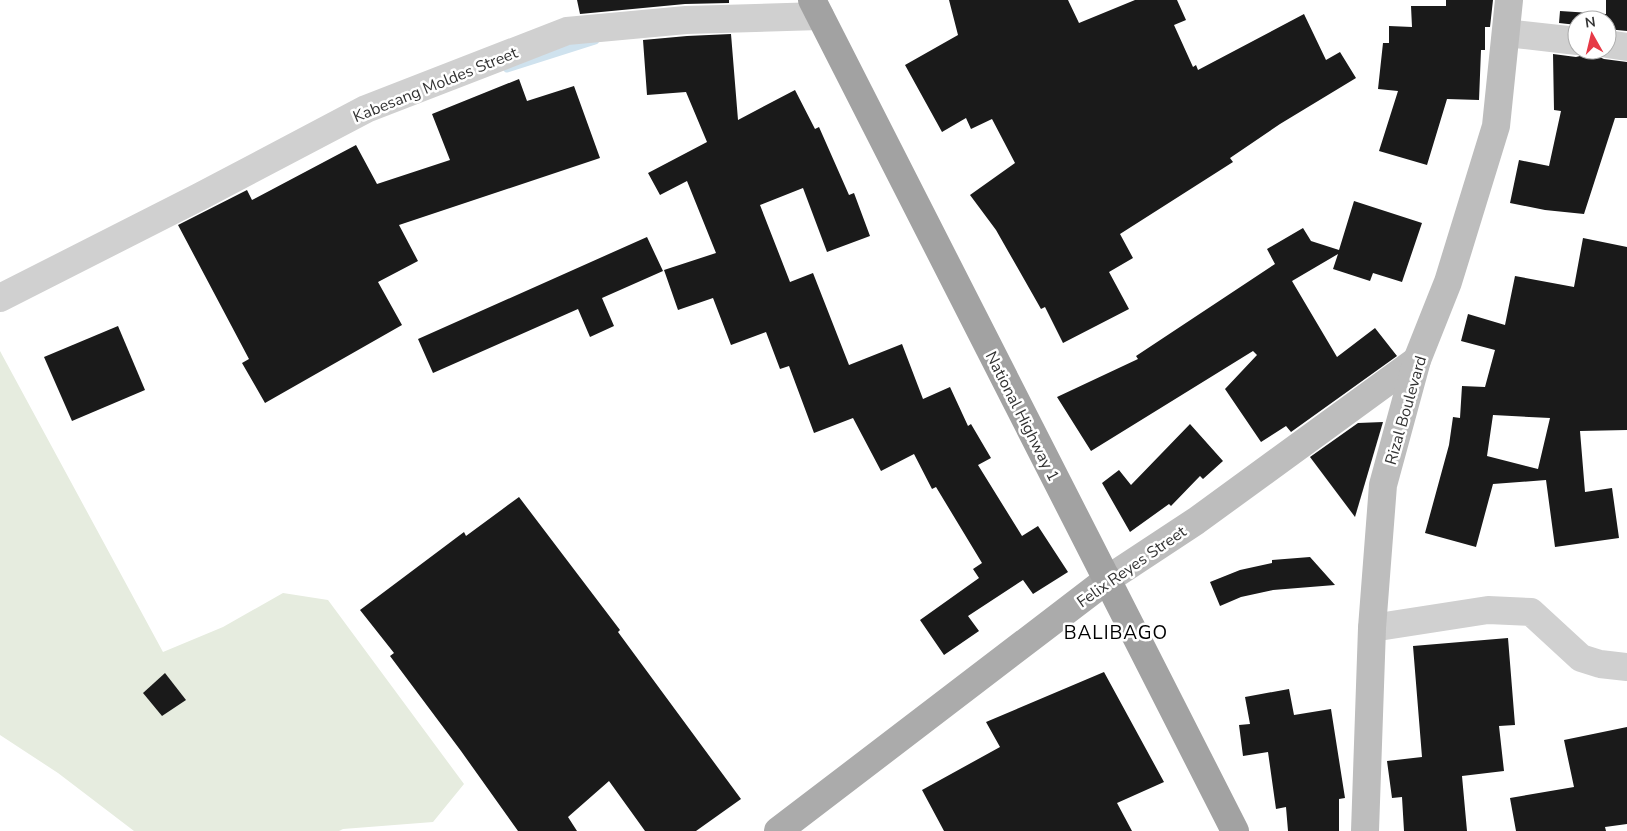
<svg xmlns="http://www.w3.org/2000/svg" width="1627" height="831" font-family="'Nunito Sans',sans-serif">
<rect width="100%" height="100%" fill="#fff"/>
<path fill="#e6ecdf" d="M 0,351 L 163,652 L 223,627 L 283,593 L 328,600 L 464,784 L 433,822 L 343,829 L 339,831 L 134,831 L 58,773 L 0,735 Z"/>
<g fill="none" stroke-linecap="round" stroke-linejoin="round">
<path stroke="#cfe2ee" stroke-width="9" d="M 507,68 L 595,40"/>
</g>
<g fill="#1a1a1a" fill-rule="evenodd">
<path d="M 577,0 L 729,0 L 729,3 L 685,4 L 580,14 Z"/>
<path d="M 949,0 L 1068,0 L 1079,23 L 1135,0 L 1177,0 L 1186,20 L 1174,25 L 1193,67 L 1196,65 L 1198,70 L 1304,14 L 1326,60 L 1340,52 L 1356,78 L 1280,124 L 1230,158 L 1233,162 L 1120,234 L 1133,258 L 1109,272 L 1129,309 L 1063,343 L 1045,307 L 1041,309 L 996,230 L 970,195 L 1015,163 L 992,119 L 971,129 L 966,118 L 942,132 L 905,65 L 958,35 Z"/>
<path d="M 1446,0 L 1493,0 L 1490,27 L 1485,27 L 1485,50 L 1481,50 L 1479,100 L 1447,99 L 1427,165 L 1379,151 L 1398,91 L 1378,89 L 1383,43 L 1389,43 L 1389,26 L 1412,27 L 1411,6 L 1446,6 Z"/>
<path d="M 1606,0 L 1627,0 L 1627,31 L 1607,29 L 1607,20 L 1577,20 L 1577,25 L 1559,23 L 1560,11 L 1606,14 Z"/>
<path d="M 731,34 L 738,120 L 795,90 L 815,129 L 819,127 L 849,195 L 854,193 L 870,236 L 827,252 L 803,188 L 760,205 L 790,282 L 813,273 L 849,365 L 902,344 L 923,399 L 950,387 L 968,426 L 971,424 L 991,458 L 978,465 L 1022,536 L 1038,526 L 1068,572 L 1033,594 L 1023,580 L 968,616 L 979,631 L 944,655 L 920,620 L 979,578 L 973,569 L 982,563 L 936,487 L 932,489 L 914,454 L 881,471 L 853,418 L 814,433 L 789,366 L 780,369 L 766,332 L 731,345 L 713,298 L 678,310 L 664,270 L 716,253 L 687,181 L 660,195 L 648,173 L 707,142 L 686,92 L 647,95 L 643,40 L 687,36 Z"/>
<path d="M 1590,50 L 1593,50 L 1597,56 L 1604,59 L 1627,62 L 1627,118 L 1615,118 L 1584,214 L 1545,210 L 1510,203 L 1519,160 L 1549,166 L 1561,111 L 1554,110 L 1553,54 L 1576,57 L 1584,55 Z"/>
<path d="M 519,79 L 527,101 L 574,86 L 600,158 L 399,225 L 418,261 L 378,282 L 402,325 L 265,403 L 242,363 L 249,359 L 178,225 L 247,190 L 252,200 L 356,145 L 377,184 L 450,160 L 432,114 Z"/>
<path d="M 1354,201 L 1422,223 L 1402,282 L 1373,273 L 1370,281 L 1333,269 L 1338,254 L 1292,281 L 1337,357 L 1375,328 L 1397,356 L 1291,432 L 1286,426 L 1261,442 L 1225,389 L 1257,355 L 1253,351 L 1091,451 L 1057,397 L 1138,359 L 1136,356 L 1275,264 L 1267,249 L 1303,228 L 1311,241 L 1339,250 Z"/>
<path d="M 647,237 L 663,271 L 602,298 L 614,326 L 590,337 L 578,309 L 433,373 L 418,339 Z"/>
<path d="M 1583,238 L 1627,247 L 1627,430 L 1580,431 L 1585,492 L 1612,488 L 1619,538 L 1555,547 L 1546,480 L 1493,484 L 1476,547 L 1425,533 L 1449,445 L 1453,417 L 1460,418 L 1462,386 L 1485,387 L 1495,350 L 1461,341 L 1468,314 L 1505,325 L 1515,276 L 1574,287 ZM 1493,415 L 1550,418 L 1538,469 L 1487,456 Z"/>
<path d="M 118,326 L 145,390 L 72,421 L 44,357 Z"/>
<path d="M 1383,422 L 1355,517 L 1310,457 L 1358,423 Z"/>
<path d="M 1190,424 L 1223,461 L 1203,479 L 1200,476 L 1171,506 L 1169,504 L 1130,532 L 1102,483 L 1119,470 L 1131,485 Z"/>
<path d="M 519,497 L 620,630 L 618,632 L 741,799 L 696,831 L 645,831 L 609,781 L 568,817 L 577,831 L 518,831 L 461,751 L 390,656 L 394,653 L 360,610 L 464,532 L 466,536 Z"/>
<path d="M 1310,557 L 1335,585 L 1273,590 L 1241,597 L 1220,606 L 1210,582 L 1240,570 L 1272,563 L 1272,560 Z"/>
<path d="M 1508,638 L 1515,725 L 1499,726 L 1504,771 L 1462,776 L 1467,831 L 1404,831 L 1402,797 L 1392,798 L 1387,761 L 1422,757 L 1413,646 Z"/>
<path d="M 1104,672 L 1164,782 L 1117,803 L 1132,831 L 944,831 L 922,790 L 1000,747 L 986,722 Z"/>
<path d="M 165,673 L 186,700 L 162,716 L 143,693 Z"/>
<path d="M 1289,689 L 1294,715 L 1331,709 L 1345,798 L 1339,799 L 1339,831 L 1288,831 L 1286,807 L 1276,809 L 1268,752 L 1243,756 L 1239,725 L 1250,724 L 1245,697 Z"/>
<path d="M 1627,727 L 1627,824 L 1605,827 L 1606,831 L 1516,831 L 1510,798 L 1574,787 L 1564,740 Z"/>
</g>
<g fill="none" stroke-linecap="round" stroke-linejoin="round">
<g stroke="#d0d0d0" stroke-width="28">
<path d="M 1506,33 L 1577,41"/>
<path d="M 1607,44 L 1627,47"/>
<path d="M 0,298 L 199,197 L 366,109 L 567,31 L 686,20 L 820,16"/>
<path d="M 1372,628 L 1488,610 L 1531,612 L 1581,658 L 1600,664 L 1627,667"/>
</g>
<g stroke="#bdbdbd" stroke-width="28">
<path d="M 1108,579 L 1196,521 L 1417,360"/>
<path d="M 1365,831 L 1372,628 L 1383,485 L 1417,360 L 1448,282 L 1496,126 L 1509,0"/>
</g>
<path stroke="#ababab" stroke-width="28" d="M 778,831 L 1108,579"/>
<path stroke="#a2a2a2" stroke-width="28" d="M 812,0 L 1235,831"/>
</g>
<g text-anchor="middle" stroke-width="5" stroke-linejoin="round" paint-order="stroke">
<g font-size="16" fill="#333" stroke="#fff">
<text transform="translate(435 84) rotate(-22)" y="6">Kabesang Moldes Street</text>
<text transform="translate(1405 410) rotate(-74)" y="6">Rizal Boulevard</text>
<text transform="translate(1023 416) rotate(63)" y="6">National Highway 1</text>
<text transform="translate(1131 566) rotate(-35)" y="6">Felix Reyes Street</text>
</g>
<g font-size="19" letter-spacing="1" fill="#000" stroke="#fff">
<text x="1116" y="639">BALIBAGO</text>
</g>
</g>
<g transform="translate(1592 35) rotate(352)"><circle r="24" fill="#ffffff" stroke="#adadad"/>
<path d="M0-4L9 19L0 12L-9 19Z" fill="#e63946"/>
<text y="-8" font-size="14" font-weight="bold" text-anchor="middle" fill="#333333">N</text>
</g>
</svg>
